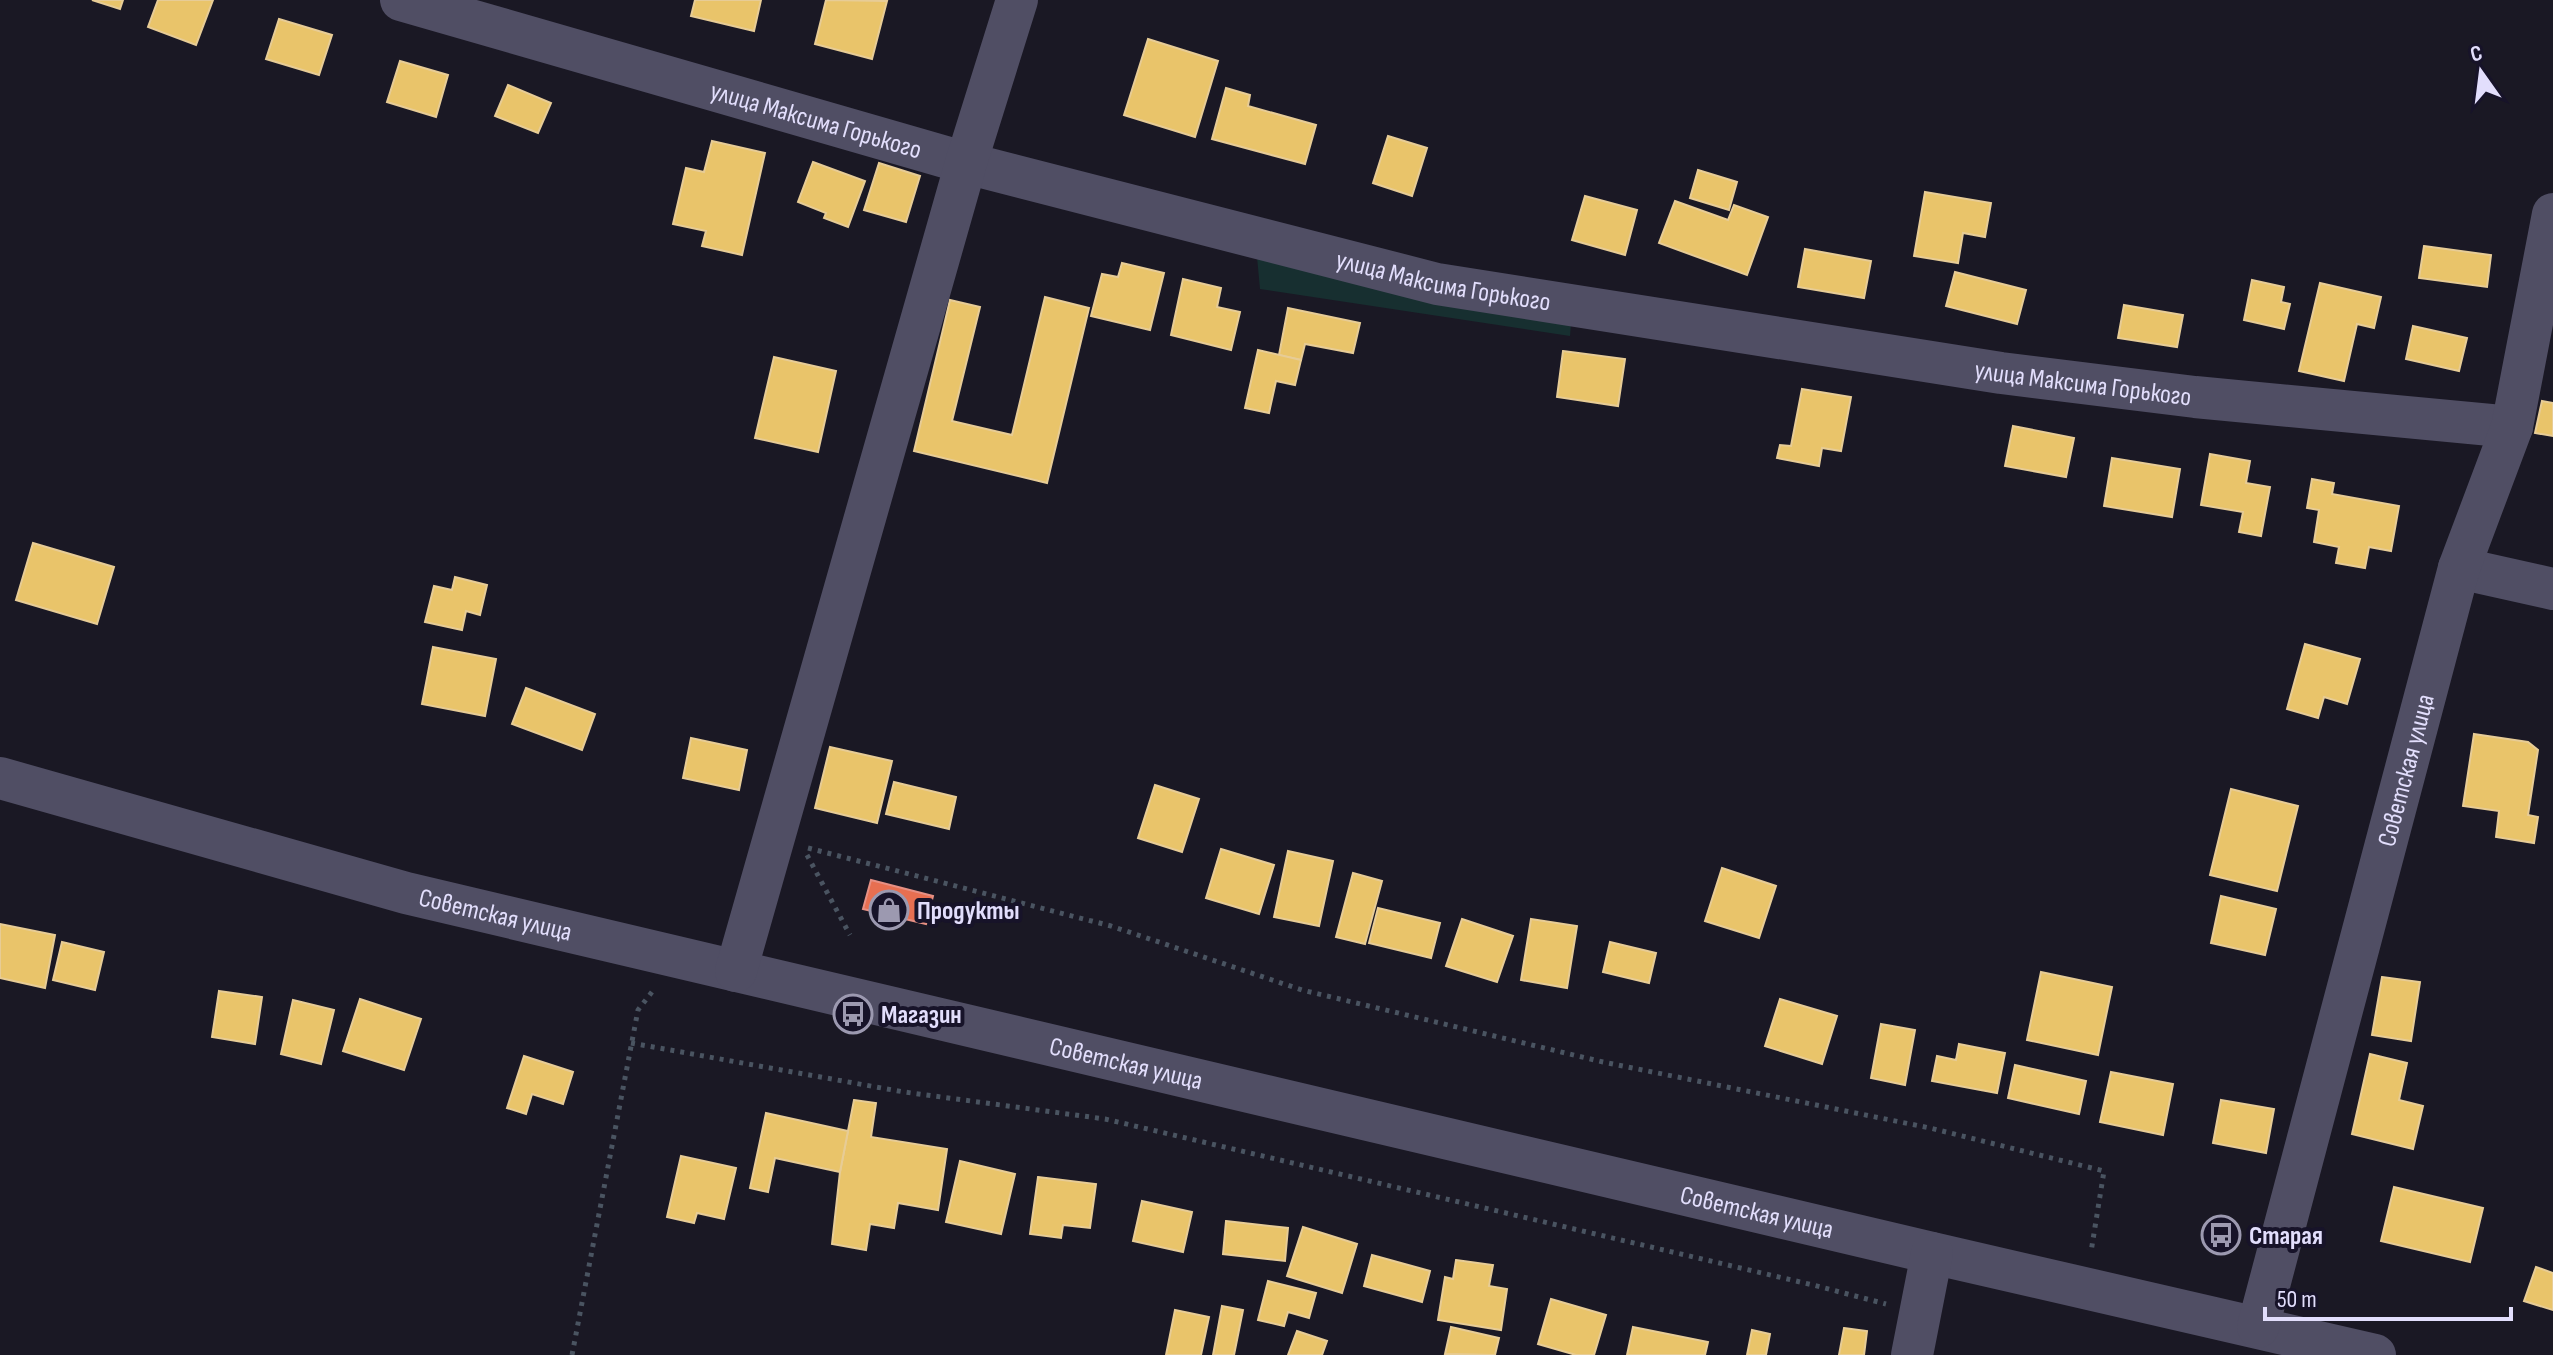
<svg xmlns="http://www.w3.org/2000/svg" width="2553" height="1355" font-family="'Sofia Sans Condensed',sans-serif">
<rect width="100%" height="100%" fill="#1a1824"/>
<path fill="#172f30" d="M 1257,257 L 1572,311 L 1570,336 L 1260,289 Z"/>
<g fill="#e9c46a" stroke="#e7cc96" stroke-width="2">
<path d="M 92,0 L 123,0 L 120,9 Z"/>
<path d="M 158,0 L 213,0 L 196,45 L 148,27 Z"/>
<path d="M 695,0 L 761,0 L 754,31 L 691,16 Z"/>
<path d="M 826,0 L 887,1 L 872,59 L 815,44 Z"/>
<path d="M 279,19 L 332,35 L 319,75 L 266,59 Z"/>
<path d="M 1148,39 L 1218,61 L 1195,137 L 1124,115 Z"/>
<path d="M 400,61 L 448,75 L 436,117 L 387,102 Z"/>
<path d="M 508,85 L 551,103 L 538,133 L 495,116 Z"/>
<path d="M 1226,88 L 1250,95 L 1248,106 L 1316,125 L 1305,164 L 1212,139 Z"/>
<path d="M 1388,136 L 1427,148 L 1412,196 L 1373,183 Z"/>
<path d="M 712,141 L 765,153 L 742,255 L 702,246 L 706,231 L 673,224 L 686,168 L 704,172 Z"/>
<path d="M 813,162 L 865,181 L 848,227 L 824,218 L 826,213 L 798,202 Z"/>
<path d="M 879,163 L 920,176 L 906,222 L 864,210 Z"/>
<path d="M 1698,170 L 1737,182 L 1729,210 L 1690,198 Z"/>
<path d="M 1925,192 L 1991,203 L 1985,237 L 1963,233 L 1958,263 L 1914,256 Z"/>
<path d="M 1585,196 L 1637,210 L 1625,255 L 1572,240 Z"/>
<path d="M 1675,201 L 1728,220 L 1734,205 L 1768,217 L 1747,275 L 1659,243 Z"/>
<path d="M 2424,246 L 2491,255 L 2487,287 L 2419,278 Z"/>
<path d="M 1805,249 L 1871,261 L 1864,298 L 1798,287 Z"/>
<path d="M 1122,263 L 1164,273 L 1150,330 L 1091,316 L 1102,274 L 1118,277 Z"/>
<path d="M 1955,272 L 2026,290 L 2017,324 L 1946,306 Z"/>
<path d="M 1183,279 L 1221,288 L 1217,307 L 1240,312 L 1231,350 L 1171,335 Z"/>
<path d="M 2252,280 L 2284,287 L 2281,302 L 2290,304 L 2284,329 L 2244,320 Z"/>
<path d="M 2320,283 L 2381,297 L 2374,328 L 2357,324 L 2344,381 L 2299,371 Z"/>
<path d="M 1045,297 L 1089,308 L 1047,483 L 914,451 L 950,300 L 980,307 L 952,421 L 1012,435 Z"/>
<path d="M 2124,305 L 2183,315 L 2177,347 L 2118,338 Z"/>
<path d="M 1288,308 L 1360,323 L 1353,353 L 1305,344 L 1301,360 L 1279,355 Z"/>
<path d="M 2413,326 L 2467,338 L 2459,371 L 2406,359 Z"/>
<path d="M 1258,350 L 1301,360 L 1295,385 L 1276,381 L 1269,413 L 1245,408 Z"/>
<path d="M 1563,351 L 1625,359 L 1618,406 L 1557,397 Z"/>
<path d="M 774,357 L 836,371 L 818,452 L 755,438 Z"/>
<path d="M 1802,389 L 1851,397 L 1841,451 L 1822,448 L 1819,466 L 1777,458 L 1780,445 L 1791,446 Z"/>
<path d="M 2542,401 L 2553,403 L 2553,436 L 2535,433 Z"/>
<path d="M 2013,426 L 2074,438 L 2066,477 L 2005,466 Z"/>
<path d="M 2210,454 L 2250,461 L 2246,483 L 2270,487 L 2261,536 L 2239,532 L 2243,512 L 2201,505 Z"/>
<path d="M 2112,458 L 2180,469 L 2172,517 L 2104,506 Z"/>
<path d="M 2312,479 L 2334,483 L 2332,494 L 2399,506 L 2391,551 L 2369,547 L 2365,568 L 2336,563 L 2339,547 L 2314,542 L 2319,510 L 2307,508 Z"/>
<path d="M 33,543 L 114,567 L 97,624 L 16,600 Z"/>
<path d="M 455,577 L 487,585 L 480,615 L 466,611 L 462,630 L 425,622 L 434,586 L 452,590 Z"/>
<path d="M 2305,644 L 2360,659 L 2347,704 L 2324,697 L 2318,718 L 2287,709 Z"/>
<path d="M 433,647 L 496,659 L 485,716 L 422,704 Z"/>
<path d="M 526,688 L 595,714 L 582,750 L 512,724 Z"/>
<path d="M 2474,734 L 2528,742 L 2538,750 L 2528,815 L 2538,817 L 2534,843 L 2496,837 L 2499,811 L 2463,806 Z"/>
<path d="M 691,738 L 747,750 L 739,790 L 683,778 Z"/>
<path d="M 830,747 L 892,761 L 877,823 L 815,808 Z"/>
<path d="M 894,782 L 956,797 L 949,829 L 886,814 Z"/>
<path d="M 1155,785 L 1199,799 L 1182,852 L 1138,838 Z"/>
<path d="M 2231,789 L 2298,806 L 2277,891 L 2210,875 Z"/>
<path d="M 1221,849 L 1274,865 L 1259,914 L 1206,898 Z"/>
<path d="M 1288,851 L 1333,861 L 1319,926 L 1274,917 Z"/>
<path d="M 1722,868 L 1776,886 L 1759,938 L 1705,921 Z"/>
<path d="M 1353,873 L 1382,881 L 1365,944 L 1336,937 Z"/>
<path d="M 2221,896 L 2276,909 L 2265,955 L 2211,943 Z"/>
<path d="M 1378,908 L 1440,923 L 1431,958 L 1369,943 Z"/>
<path d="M 1462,919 L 1513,936 L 1497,982 L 1446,966 Z"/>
<path d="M 1531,919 L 1577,926 L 1567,988 L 1521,980 Z"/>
<path d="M 0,924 L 55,935 L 45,988 L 0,978 Z"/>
<path d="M 62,942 L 104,952 L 95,990 L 53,980 Z"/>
<path d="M 1610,942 L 1656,953 L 1649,983 L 1603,972 Z"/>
<path d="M 2041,972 L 2112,987 L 2098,1055 L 2027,1040 Z"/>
<path d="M 2382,977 L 2420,982 L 2411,1041 L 2372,1035 Z"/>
<path d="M 219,991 L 262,997 L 255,1044 L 212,1037 Z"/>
<path d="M 360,999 L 421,1019 L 404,1070 L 343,1051 Z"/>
<path d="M 1780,999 L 1837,1016 L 1822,1064 L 1765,1046 Z"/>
<path d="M 293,1000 L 334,1010 L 321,1064 L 281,1054 Z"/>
<path d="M 1881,1024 L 1915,1030 L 1905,1085 L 1871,1078 Z"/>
<path d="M 1959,1044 L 2005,1053 L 1997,1093 L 1932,1081 L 1937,1056 L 1956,1060 Z"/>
<path d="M 2370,1054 L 2407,1063 L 2399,1100 L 2423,1106 L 2413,1149 L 2352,1134 Z"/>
<path d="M 524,1056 L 573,1072 L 563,1104 L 532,1094 L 526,1114 L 507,1108 Z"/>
<path d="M 2015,1065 L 2086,1081 L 2079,1114 L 2008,1098 Z"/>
<path d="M 2111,1072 L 2173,1084 L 2163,1135 L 2100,1122 Z"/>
<path d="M 854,1100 L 876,1103 L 871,1137 L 947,1149 L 938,1210 L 898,1203 L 894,1228 L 870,1224 L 866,1250 L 832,1244 L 840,1172 Z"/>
<path d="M 2221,1100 L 2274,1109 L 2266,1153 L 2213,1143 Z"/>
<path d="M 766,1113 L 848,1131 L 840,1172 L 775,1158 L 768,1192 L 750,1188 Z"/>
<path d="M 681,1156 L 736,1168 L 724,1219 L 697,1213 L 694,1223 L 667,1217 Z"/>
<path d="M 960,1161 L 1015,1174 L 1001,1234 L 946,1222 Z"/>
<path d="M 1038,1177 L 1096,1184 L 1090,1228 L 1063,1225 L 1061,1238 L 1030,1234 Z"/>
<path d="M 2394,1187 L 2483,1208 L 2470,1262 L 2381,1241 Z"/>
<path d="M 1142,1201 L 1192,1212 L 1183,1252 L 1133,1241 Z"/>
<path d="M 1226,1221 L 1288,1228 L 1285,1261 L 1223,1254 Z"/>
<path d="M 1303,1227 L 1357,1244 L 1342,1293 L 1287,1276 Z"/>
<path d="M 1372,1255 L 1430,1271 L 1422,1302 L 1364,1286 Z"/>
<path d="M 1456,1260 L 1493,1265 L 1489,1286 L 1507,1289 L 1501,1330 L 1438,1320 L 1445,1277 L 1453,1279 Z"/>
<path d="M 2536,1267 L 2553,1273 L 2553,1310 L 2524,1301 Z"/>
<path d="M 1268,1281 L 1316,1293 L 1309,1318 L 1288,1312 L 1284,1326 L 1258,1320 Z"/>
<path d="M 1551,1299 L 1606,1315 L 1594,1355 L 1576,1355 L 1538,1344 Z"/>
<path d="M 1222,1306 L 1243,1310 L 1234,1355 L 1213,1355 Z"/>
<path d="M 1175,1310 L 1209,1317 L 1201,1355 L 1166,1355 Z"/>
<path d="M 1451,1327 L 1499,1338 L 1495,1355 L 1445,1354 Z"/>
<path d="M 1633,1327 L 1708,1342 L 1705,1355 L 1627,1355 Z"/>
<path d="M 1844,1328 L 1867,1331 L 1864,1355 L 1839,1355 Z"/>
<path d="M 1752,1330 L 1770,1334 L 1766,1355 L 1747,1355 Z"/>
<path d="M 1297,1331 L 1327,1341 L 1322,1355 L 1288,1355 Z"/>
</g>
<path fill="#e76f51" stroke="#e69084" stroke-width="2" d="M 871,880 L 933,896 L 926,924 L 863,909 Z"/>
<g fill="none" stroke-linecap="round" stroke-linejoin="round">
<g stroke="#4a5461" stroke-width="5" stroke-dasharray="4 6" stroke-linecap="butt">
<path d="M 808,848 L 1111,926 L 1302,990 L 1603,1062 L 1930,1128 L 2104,1171 L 2091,1252"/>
<path d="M 807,855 L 850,935"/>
<path d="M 631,1043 L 904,1092 L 1105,1119 L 1813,1285 L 1886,1304"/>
<path d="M 572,1355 L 638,1010 L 655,988"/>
</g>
<g stroke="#504e64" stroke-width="42">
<path id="s1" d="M 401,0 L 966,163 L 1437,284 L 2001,373 L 2195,397 L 2512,427"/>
<path d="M 2459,568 L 2553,589"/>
<path id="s2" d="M 0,778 L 406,893 L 1932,1253 L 2375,1355"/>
<path d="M 736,971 L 966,163 L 1017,0"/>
<path id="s3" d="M 2258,1327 L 2459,568 L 2512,427 L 2553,214"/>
<path d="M 1912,1355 L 1932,1253"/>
</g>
</g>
<defs>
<g id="shop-ring" transform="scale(2)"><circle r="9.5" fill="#171329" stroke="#9c99b0" stroke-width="1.5"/><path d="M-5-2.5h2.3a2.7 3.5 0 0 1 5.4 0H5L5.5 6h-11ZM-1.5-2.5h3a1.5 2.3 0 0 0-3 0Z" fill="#9c99b0"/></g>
<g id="bus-ring" transform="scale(2)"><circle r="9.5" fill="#171329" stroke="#9c99b0" stroke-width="1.5"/><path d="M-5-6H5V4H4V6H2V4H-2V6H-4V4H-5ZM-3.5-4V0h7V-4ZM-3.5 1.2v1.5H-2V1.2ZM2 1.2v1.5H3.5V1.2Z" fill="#9c99b0"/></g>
</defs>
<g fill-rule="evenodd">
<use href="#shop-ring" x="889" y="910"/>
<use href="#bus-ring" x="853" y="1014"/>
<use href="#bus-ring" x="2221" y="1235"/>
</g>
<g text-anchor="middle" stroke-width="8" stroke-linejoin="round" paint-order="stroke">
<g font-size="26" fill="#e2defc" stroke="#171329">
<text dy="9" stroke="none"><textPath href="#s1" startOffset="432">улица Максима Горького</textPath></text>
<text dy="9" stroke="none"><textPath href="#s1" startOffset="1080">улица Максима Горького</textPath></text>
<text dy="9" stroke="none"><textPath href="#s1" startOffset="1728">улица Максима Горького</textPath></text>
<text dy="9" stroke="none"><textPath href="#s3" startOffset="576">Советская улица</textPath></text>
<text dy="9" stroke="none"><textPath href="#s2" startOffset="514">Советская улица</textPath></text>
<text dy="9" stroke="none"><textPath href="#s2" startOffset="1162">Советская улица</textPath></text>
<text dy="9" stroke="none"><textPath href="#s2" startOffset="1810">Советская улица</textPath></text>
</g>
<g font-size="26" font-weight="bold" fill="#e2defc" stroke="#171329" text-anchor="start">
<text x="917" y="919">Продукты</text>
<text x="881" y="1023">Магазин</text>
<text x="2249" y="1244">Старая</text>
</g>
</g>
<g transform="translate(2481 72) rotate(346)" stroke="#171329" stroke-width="6" paint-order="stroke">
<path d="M0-6L14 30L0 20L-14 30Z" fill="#e2defc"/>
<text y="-12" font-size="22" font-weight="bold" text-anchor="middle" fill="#e2defc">С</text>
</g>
<path d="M2265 1307v12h246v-12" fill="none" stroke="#e2defc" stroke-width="4"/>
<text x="2277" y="1307" font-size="24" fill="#e2defc" stroke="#171329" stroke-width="6" paint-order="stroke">50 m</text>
</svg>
